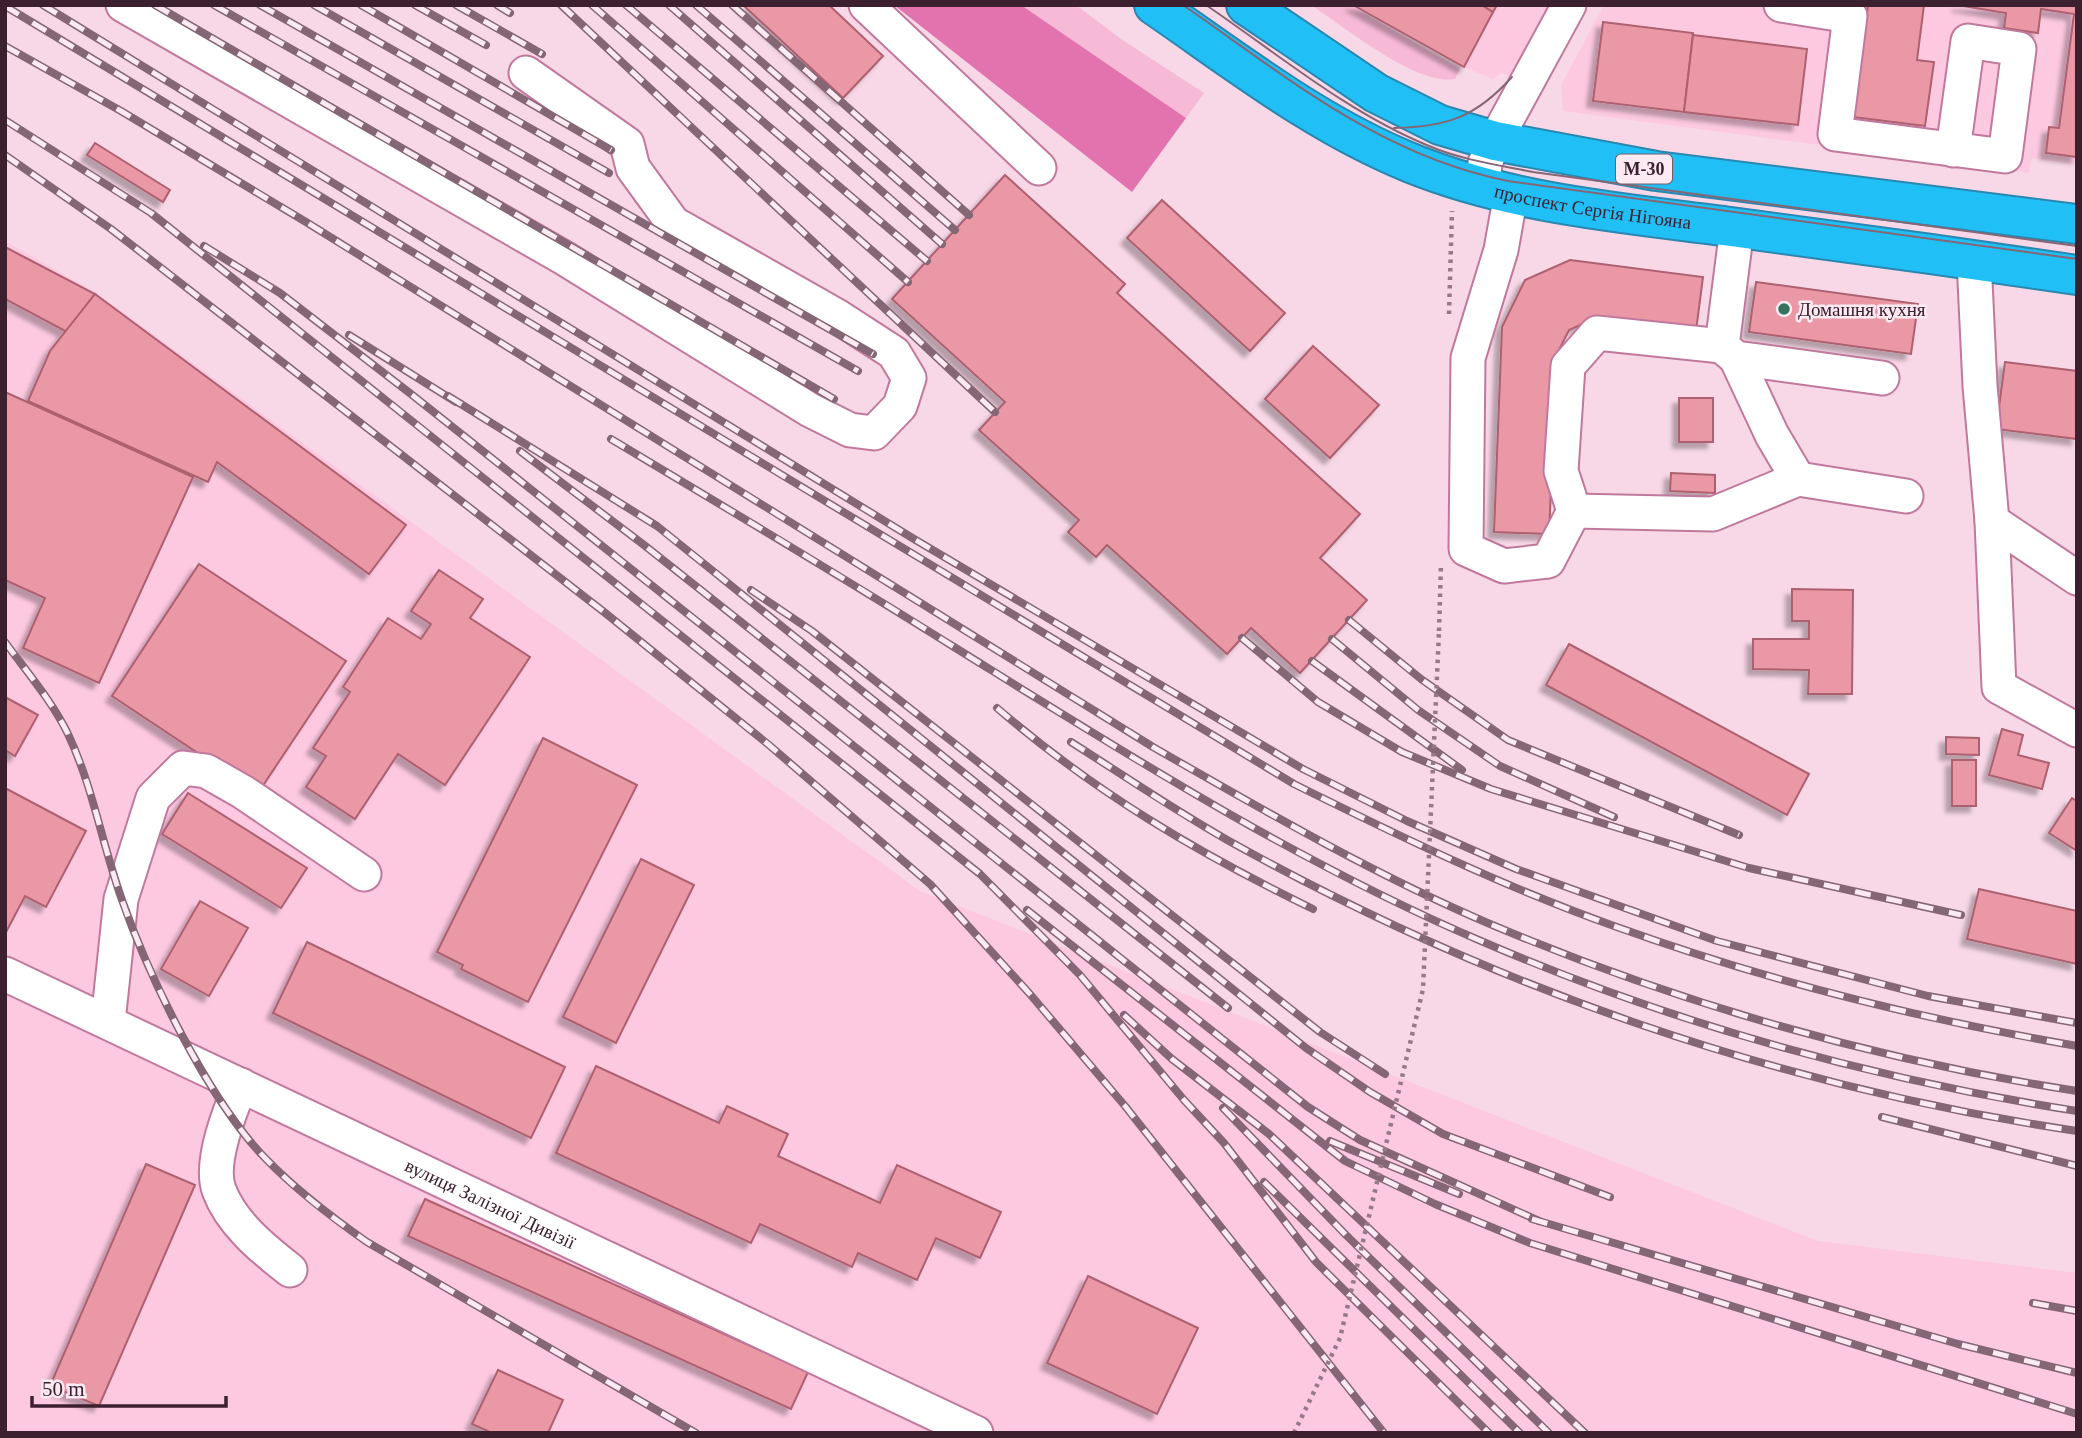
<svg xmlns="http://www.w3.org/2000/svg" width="2082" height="1438" font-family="'Times New Roman',serif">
<defs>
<filter id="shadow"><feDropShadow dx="-6" dy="6" stdDeviation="2" flood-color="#0004"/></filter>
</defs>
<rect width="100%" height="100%" fill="#f8d8e7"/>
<g fill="#fdc9e1">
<path d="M 1353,5 L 1563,5 L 1522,80 L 1501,73 L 1493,79 L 1464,67 Z"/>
<path d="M 1604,5 L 2077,5 L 2077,165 L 2032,158 L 2029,173 L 1563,111 L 1561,85 Z"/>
<path d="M 5,241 L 96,293 L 920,891 L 1818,1241 L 2077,1273 L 2077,1433 L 5,1433 Z"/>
</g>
<g fill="#f6b9d6">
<path d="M 1021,5 L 1076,5 L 1121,39 L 1204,93 L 1186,118 Z"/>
<path d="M 1311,5 L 1350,5 L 1460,69 L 1455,79 C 1416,86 1345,27 1311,5 Z"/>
</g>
<path fill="#e273ae" d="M 894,5 L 1021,5 L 1186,118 L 1132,192 Z"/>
<g fill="#eb98a6" stroke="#ad606f" stroke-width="2" filter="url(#shadow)">
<path d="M 743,5 L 829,5 L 883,56 L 843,98 Z"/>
<path d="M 1353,5 L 1482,5 L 1493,12 L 1464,67 Z"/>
<path d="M 1482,5 L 1497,5 L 1493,12 Z"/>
<path d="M 1868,5 L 1924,5 L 1917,60 L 1934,62 L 1925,126 L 1853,117 Z"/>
<path d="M 1957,5 L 2077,5 L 2077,157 L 2046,153 L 2049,127 L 2059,128 L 2074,14 L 2041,9 L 2038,33 L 2004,28 L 2006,13 Z"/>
<path d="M 1603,22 L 1693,33 L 1684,112 L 1593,101 Z"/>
<path d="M 1693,35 L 1807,49 L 1798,125 L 1684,112 Z"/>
<path d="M 95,143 L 170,190 L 163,202 L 87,155 Z"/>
<path d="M 1005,175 L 1125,284 L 1117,293 L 1360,514 L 1320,558 L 1367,600 L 1300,673 L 1251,628 L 1227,654 L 1107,545 L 1096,557 L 1068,532 L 1079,520 L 979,430 L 1005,402 L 892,299 Z"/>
<path d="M 1162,200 L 1285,313 L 1250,351 L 1127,238 Z"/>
<path d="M 5,247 L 95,294 L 67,332 L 5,299 Z"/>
<path d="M 1570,260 L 1703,277 L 1696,331 L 1596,318 L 1569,330 L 1557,354 L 1549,534 L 1494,532 L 1502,327 L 1525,280 Z"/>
<path d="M 1756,282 L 1918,304 L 1911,354 L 1749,332 Z"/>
<path d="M 95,294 L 406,525 L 369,574 L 217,462 L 208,482 L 28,401 L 50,351 Z"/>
<path d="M 1313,346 L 1379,405 L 1330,458 L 1265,399 Z"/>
<path d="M 2005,362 L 2077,371 L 2077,439 L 1996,429 Z"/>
<path d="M 5,392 L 193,477 L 99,683 L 23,648 L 45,598 L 5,580 Z"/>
<rect x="1679" y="398" width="34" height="44"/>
<path d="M 1671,473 L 1715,475 L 1715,493 L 1670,491 Z"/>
<path d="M 199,564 L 346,661 L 258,793 L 112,696 Z"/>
<path d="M 439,570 L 483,599 L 470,618 L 530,657 L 445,785 L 398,754 L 355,819 L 306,787 L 326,756 L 313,748 L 350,692 L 343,687 L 388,618 L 421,639 L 431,624 L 411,611 Z"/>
<path d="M 1792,589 L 1853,590 L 1852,694 L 1808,694 L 1809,670 L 1753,669 L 1753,639 L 1809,639 L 1809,621 L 1792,621 Z"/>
<path d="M 1569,644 L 1809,774 L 1787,815 L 1546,685 Z"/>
<path d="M 5,697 L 38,715 L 15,756 L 5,750 Z"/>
<path d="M 2002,729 L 2023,735 L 2018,755 L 2049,763 L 2042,789 L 1989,775 Z"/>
<path d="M 1946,737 L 1979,738 L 1979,755 L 1946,754 Z"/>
<path d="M 543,738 L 637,785 L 528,1002 L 461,969 L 463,965 L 437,952 Z"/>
<rect x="1952" y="760" width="24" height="46"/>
<path d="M 5,788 L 86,831 L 46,907 L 25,896 L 5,934 Z"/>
<path d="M 188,793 L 307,868 L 281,908 L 162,834 Z"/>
<path d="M 2072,798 L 2077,801 L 2077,851 L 2049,833 Z"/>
<path d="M 641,859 L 694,885 L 616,1043 L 563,1017 Z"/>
<path d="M 1979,889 L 2077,911 L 2077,964 L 1967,939 Z"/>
<path d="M 200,901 L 248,928 L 209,996 L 161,969 Z"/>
<path d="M 307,942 L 565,1067 L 531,1138 L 273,1013 Z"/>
<path d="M 596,1066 L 719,1123 L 727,1106 L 788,1134 L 778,1156 L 880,1203 L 897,1165 L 1001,1212 L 980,1258 L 936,1238 L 917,1280 L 858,1253 L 852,1267 L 760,1224 L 751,1243 L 556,1153 Z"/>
<path d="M 146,1164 L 195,1185 L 99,1406 L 50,1386 Z"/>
<path d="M 425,1199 L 808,1372 L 791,1409 L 408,1236 Z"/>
<path d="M 1088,1276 L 1198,1328 L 1157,1414 L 1047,1363 Z"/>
<path d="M 498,1370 L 563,1400 L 548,1433 L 492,1433 L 472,1424 Z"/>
</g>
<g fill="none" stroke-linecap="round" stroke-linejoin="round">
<g stroke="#c0799d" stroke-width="37">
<g id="minor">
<path d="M 123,5 L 564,258 L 810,410 L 850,430 L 874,433 L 900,406 L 909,378 L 894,353 L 837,316 L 673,223 L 633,168 L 627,144 L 526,73"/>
<path d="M 866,5 L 1039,168"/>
<path d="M 1781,5 L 1850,16 L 1835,134 L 2005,156 L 2019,49 L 1968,41 L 1953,150"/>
<path d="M 1483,187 L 1485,163 L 1495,141 L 1569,5"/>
<path d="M 1511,194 L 1501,250 L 1468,358 L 1466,549 L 1504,566 L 1548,561 L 1574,511 L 1561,471 L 1568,366 L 1597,333 L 1722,346 L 1737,228"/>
<path d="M 1974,260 L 1980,386 L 1992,521 L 2077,578"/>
<path d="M 1724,348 L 1736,358 L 1882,378"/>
<path d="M 1798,479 L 1906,496"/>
<path d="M 1574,511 L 1713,514 L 1798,479 L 1772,435 L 1736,358"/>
<path d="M 1992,521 L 1999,687 L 2077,730"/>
<path id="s1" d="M 5,974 L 976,1433"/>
<path d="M 108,1022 L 121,899 L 153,798 L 183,768 L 206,771 L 243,792 L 364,874"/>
<path d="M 241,1085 C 230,1110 209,1163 219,1190 C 231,1223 263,1249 290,1270"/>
</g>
</g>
<g stroke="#2a87b0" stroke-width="42">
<g id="highway">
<path id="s2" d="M 1154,5 C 1237,62 1317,125 1411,163 C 1512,204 1623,213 1731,227 C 1846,242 1962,258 2077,275"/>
<path d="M 1246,5 L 1376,93 L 1440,125 L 1495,141 L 1656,171 L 2077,224"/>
</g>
</g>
<g stroke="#977887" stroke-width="4.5" stroke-dasharray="3.5 5" stroke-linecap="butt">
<path d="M 1449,314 L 1452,211"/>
<path d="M 1439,631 L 1441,564"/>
</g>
<use href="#minor" stroke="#fff" stroke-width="33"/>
<use href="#highway" stroke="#20bff6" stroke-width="38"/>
<g stroke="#846675" stroke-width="2">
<path d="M 1183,5 C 1287,77 1381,156 1508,181 L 2077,259"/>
<path d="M 1206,5 C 1278,54 1348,113 1429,146 C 1462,160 1498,165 1533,172 L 2077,246"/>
<path d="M 1394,128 C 1447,127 1476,117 1512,77"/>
<path d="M 1024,1433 L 1065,1433"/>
</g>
<g stroke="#846675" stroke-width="8">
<g id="rail">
<path d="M 43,5 L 914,539 L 1303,769 L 1407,821 L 1516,869 L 1717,941 L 1928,996 L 2077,1023"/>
<path d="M 155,5 L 834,399"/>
<path d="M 214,5 L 858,371"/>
<path d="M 260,5 L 873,354"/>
<path d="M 314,5 L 609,173"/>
<path d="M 361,5 L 611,150"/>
<path d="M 415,5 L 486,45"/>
<path d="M 456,5 L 542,54"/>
<path d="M 497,5 L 510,13"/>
<path d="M 561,5 L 995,412"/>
<path d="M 592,5 L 908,282"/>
<path d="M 626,5 L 927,261"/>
<path d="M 669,5 L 942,244"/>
<path d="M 696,5 L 955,230"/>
<path d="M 732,5 L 969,215"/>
<path d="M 5,6 L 1294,784 C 1399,836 1504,887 1614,926 C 1764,980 1920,1019 2077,1046"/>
<path d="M 5,46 L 121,111 L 306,222 L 1153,747 C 1263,810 1373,874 1490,924 C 1678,1003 1875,1060 2077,1091"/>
<path d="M 5,120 L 151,213 L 980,874 L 1080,975 L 1184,1100 L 1224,1143 L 1316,1262 L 1489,1433"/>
<path d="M 5,155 L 111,229 L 604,612 L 769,745 L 930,884 L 1029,993 L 1125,1106 L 1384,1433"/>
<path d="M 204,246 L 280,293 L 411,394 L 1308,1107 L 1360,1140 L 1539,1221"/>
<path d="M 349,335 L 456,402"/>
<path d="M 448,396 L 657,526 L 1306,1048 L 1370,1092 L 1443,1134 L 1610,1197"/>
<path d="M 611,439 C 726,508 841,576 954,647 C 1125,753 1296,862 1481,941 C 1671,1023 1872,1079 2077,1111"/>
<path d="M 520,451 L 644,545 L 1228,1008"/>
<path d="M 751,590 L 812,631 L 1320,1032 L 1385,1074"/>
<path d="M 1349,620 L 1421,679 L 1508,740 L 1739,835"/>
<path d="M 1242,638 L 1318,702 L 1402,752 L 1491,789 L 1749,868 L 1961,915"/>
<path d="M 1332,639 L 1418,710 L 1500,766 L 1614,817"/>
<path d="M 5,642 C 26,671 52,701 68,734 C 93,787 102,844 122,900 C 149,977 208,1099 265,1158 C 296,1190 330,1216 367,1242 L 696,1433"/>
<path d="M 1312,661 L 1462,770"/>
<path d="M 997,708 C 1096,793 1196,852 1313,909"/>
<path d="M 1071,742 C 1123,775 1174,810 1229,841 C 1491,987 1779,1087 2077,1131"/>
<path d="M 1027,910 L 1345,1161 L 1435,1204 L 1530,1243 L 2077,1414"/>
<path d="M 1124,1015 L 1172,1059 L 1269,1134 L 1585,1433"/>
<path d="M 1223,1108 L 1346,1235 L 1549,1433"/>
<path d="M 1882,1117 L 2077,1166"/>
<path d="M 1330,1141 L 1459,1194"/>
<path d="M 1264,1182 L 1520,1433"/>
<path d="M 1532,1219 L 1958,1344 L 2077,1373"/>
<path d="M 2033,1303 L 2077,1311"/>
</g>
</g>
<use href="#rail" stroke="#fbeaf2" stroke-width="5" stroke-dasharray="16" stroke-linecap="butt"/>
<path stroke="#977887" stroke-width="4.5" stroke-dasharray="3.5 5" stroke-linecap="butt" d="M 1294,1433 L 1340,1338 L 1423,989 L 1439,631"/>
</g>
<circle fill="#36735e" stroke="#fbeaf2" stroke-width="2.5" cx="1784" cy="309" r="7"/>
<g text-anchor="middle" stroke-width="5" stroke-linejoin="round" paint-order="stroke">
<rect fill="#fbeaf2" stroke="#765d6a" stroke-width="2" x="1616" y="154.5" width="56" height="29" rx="5"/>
<g font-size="18" font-weight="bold" fill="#3d202f">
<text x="1644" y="175">М-30</text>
</g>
<g font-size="19" fill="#3d202f" stroke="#fbeaf2">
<text dy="7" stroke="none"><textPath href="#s2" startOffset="490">проспект Сергія Нігояна</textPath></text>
<text dy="7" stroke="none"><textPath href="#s1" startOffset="537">вулиця Залізної Дивізії</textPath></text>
</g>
<g font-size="19" fill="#3d202f" stroke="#fbeaf2" text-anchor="start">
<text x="1798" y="316">Домашня кухня</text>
</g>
</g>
<rect width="2082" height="1438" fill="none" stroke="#3d202f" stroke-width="14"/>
<path d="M32 1396v10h194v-10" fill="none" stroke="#3d202f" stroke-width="3.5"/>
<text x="42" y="1396" font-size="21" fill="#3d202f" stroke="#fbeaf2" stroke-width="5" paint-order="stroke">50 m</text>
</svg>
